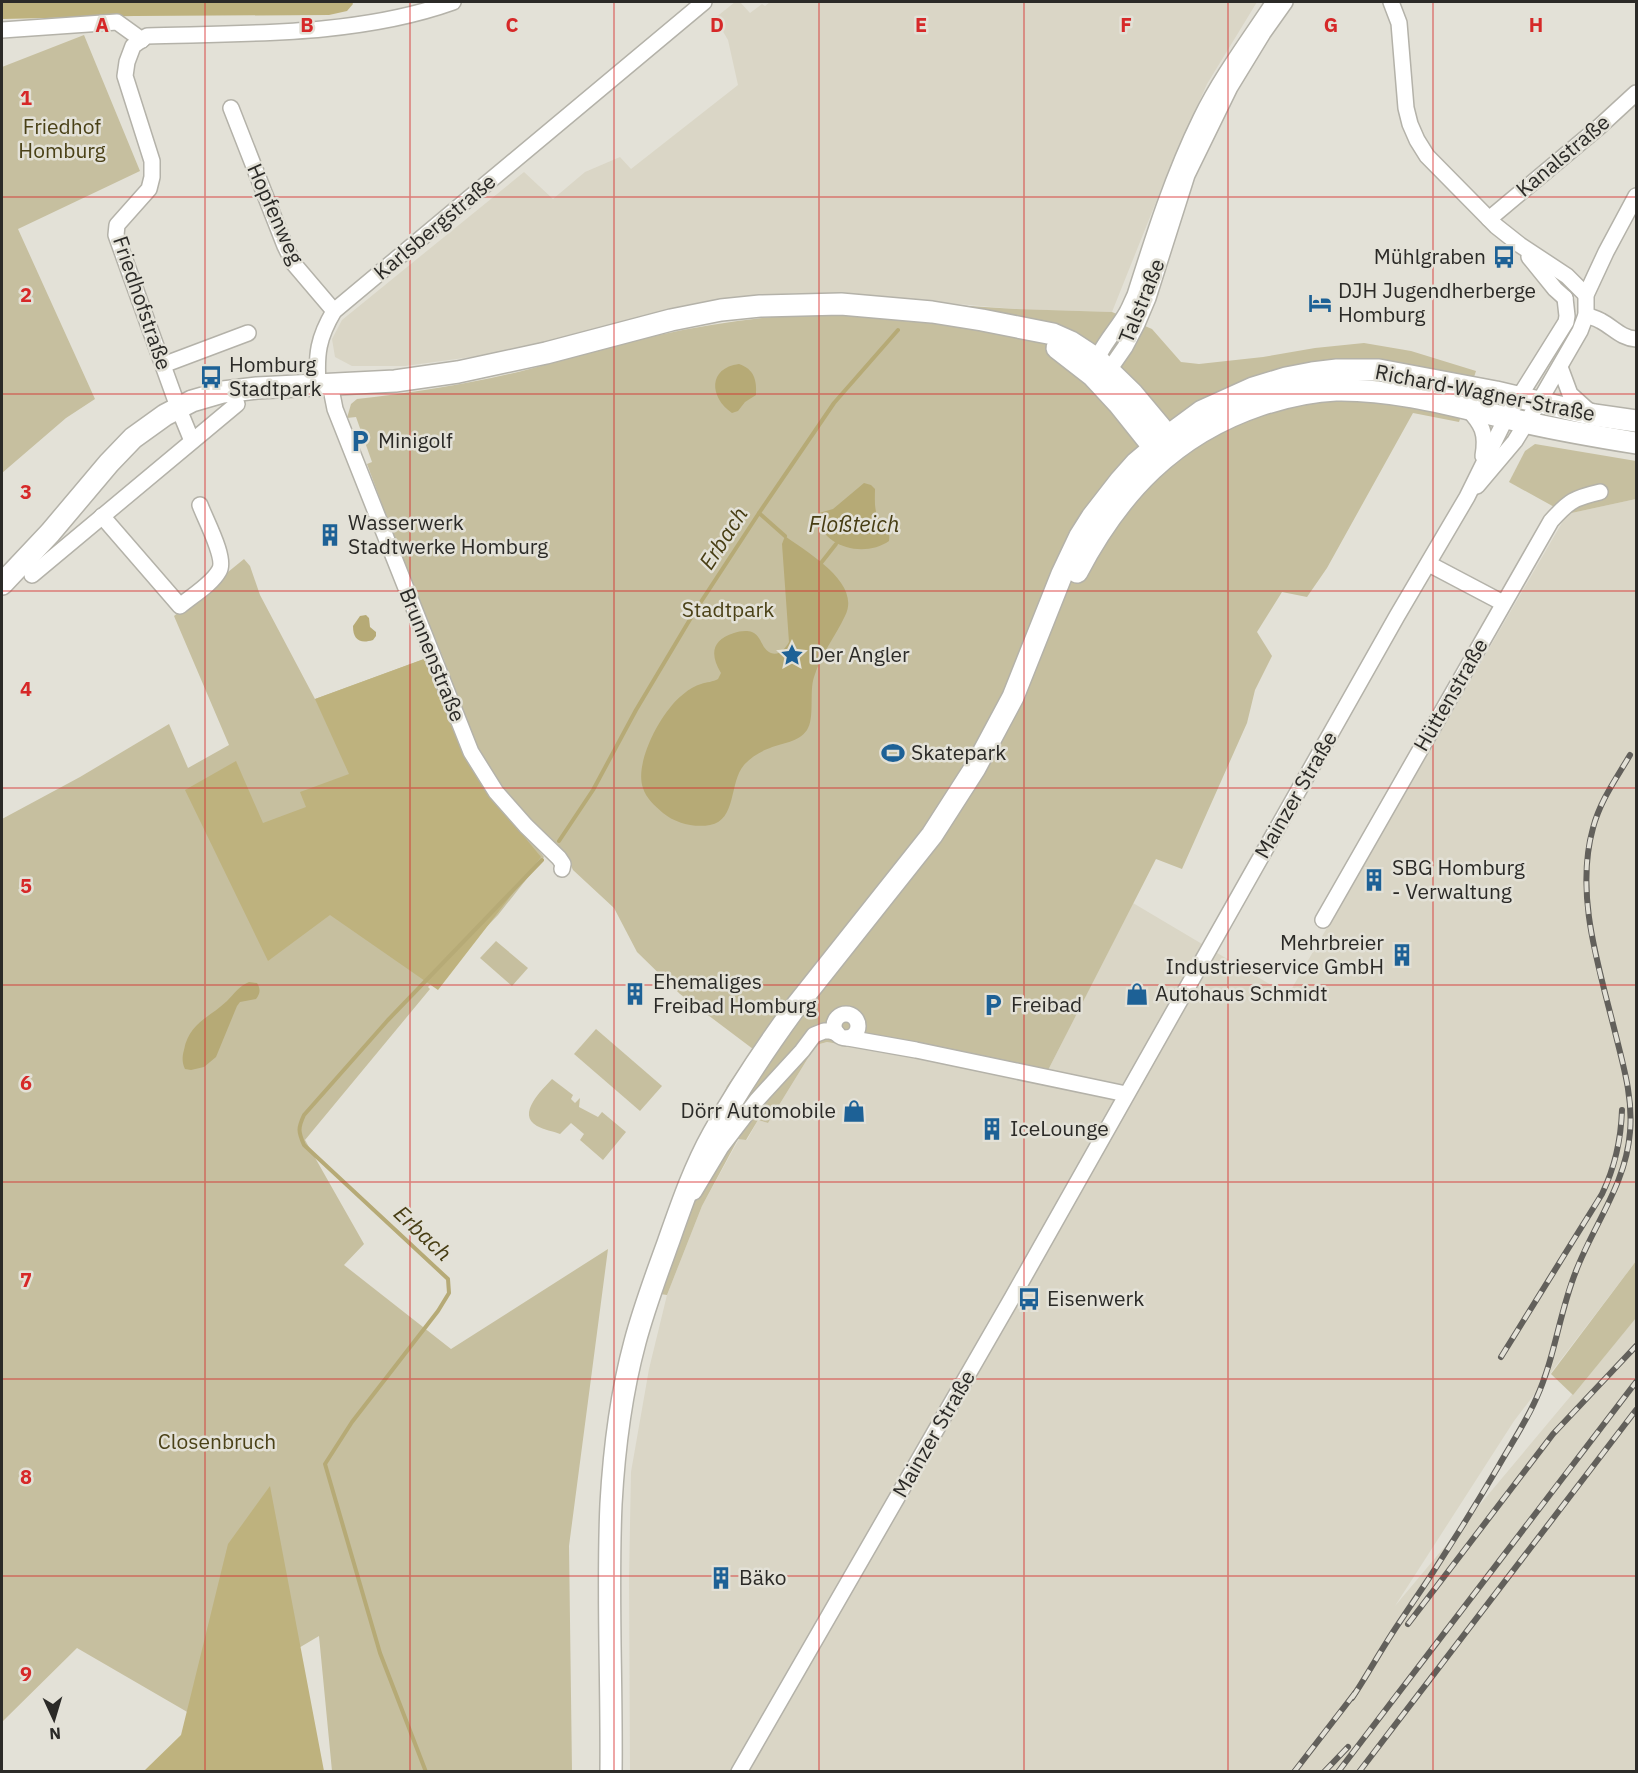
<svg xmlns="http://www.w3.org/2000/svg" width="1638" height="1773" font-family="'IBM Plex Sans',sans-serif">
<rect width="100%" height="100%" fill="#e3e1d7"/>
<g fill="#dad6c6">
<path d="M 735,2 L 740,2 L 750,13 L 762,4 L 765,6 L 770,2 L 1257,2 L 1207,84 L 1164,182 L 1112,312 L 1015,309 L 843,294 L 796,293 L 732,299 L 486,355 L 405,366 L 352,366 L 335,357 L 332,339 L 342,320 L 524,172 L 553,199 L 585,172 L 620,157 L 631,169 L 738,85 L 728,40 L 715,18 Z"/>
<path d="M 1636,499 L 1636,1261 L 1514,1421 L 1395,1606 L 1636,1318 L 1636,1771 L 630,1772 L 629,1578 L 631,1472 L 649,1369 L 667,1295 L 702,1206 L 739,1139 L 747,1140 L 758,1120 L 768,1123 L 816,1045 L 827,1042 L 1043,1080 L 1133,903 L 1288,995 L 1567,514 Z"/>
</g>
<g fill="#c6bf9f">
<path d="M 84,35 L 140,171 L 18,229 L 95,399 L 66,418 L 2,473 L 2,67 Z"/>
<path d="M 938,304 L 1015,309 L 1112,312 L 1152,329 L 1181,362 L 1199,364 L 1263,357 L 1315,348 L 1364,343 L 1411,351 L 1476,371 L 1459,422 L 1413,413 L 1327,568 L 1307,597 L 1282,592 L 1257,632 L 1272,656 L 1255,690 L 1247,723 L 1182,869 L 1156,859 L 1043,1080 L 827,1042 L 816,1045 L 768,1123 L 758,1120 L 746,1140 L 738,1139 L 702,1206 L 667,1295 L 641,1291 L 669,1210 L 727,1086 L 753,1049 L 680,994 L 637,952 L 614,908 L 573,870 L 564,851 L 524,814 L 487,772 L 452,686 L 444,660 L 400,553 L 367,464 L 372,462 L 356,417 L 347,418 L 351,404 L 357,399 C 413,393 468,384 522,371 C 568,359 613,345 659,335 C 751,315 844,310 938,304 Z"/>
<path d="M 1535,444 L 1636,461 L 1636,499 L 1567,514 L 1509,482 L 1525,451 Z"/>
<path d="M 244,559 L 250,566 L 260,595 L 315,699 L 424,659 L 472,764 L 511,816 L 544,857 L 498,915 L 428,987 L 430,989 L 305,1140 L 364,1244 L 344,1265 L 451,1349 L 608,1249 L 569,1546 L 572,1771 L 332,1771 L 319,1636 L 189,1713 L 77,1648 L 2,1722 L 2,819 L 80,777 L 169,724 L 188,768 L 229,745 L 174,616 Z"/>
<path d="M 496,941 L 528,968 L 512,986 L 480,958 Z"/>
<path d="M 596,1029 L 662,1086 L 640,1111 L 574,1054 Z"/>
<path d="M 552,1079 L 573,1095 L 571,1099 L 575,1103 L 580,1098 L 579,1107 L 598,1117 L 602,1112 L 626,1132 L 603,1160 L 580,1140 L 584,1134 L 571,1123 L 560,1134 C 553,1131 544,1130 537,1126 C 516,1114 542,1090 552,1079 Z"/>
<path d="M 1636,1261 L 1636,1318 L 1573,1395 L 1551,1374 Z"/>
</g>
<g fill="#beb27e">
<path d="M 2,2 L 352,2 L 353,4 L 347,11 L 329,15 L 134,16 L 2,19 Z"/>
<path d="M 424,659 L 469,764 L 508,817 L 541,857 L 438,990 L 330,915 L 268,961 L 185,790 L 236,761 L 263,823 L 306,807 L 300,792 L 349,774 L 315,699 Z"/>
<path d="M 270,1486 L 324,1771 L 144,1771 L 181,1735 L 228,1544 Z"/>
</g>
<g fill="#b6aa76">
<path d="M 739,364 C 754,369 757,380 756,395 L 745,402 L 738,411 L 732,413 C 709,397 708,368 739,364 Z"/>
<path d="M 864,483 L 871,485 L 875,489 C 875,497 874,507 877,515 C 882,527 891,526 889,541 C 865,558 822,548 817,516 L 819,513 L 833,509 Z"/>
<path d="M 785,536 C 808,553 862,583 845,616 C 835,637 821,654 814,677 C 809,692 815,718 807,730 C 799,742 782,743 770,748 C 761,751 751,757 744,765 C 729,782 737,820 710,825 C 694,828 675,823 663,813 C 655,806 646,798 643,788 C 635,766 655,726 669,709 C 676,699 690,687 701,684 C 707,682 713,682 718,679 L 721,673 C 710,655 711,640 734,633 C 739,631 747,630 752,632 C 762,636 761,649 771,653 C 779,656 785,649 789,642 L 782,544 Z"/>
<path d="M 366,615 L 369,618 L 370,627 L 376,632 L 376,636 L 373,640 C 360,644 353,640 353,626 L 360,616 Z"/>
<path d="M 249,982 L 257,983 C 261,989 260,994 256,999 L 240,1002 L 237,1006 L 216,1057 L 204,1067 L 191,1070 L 185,1069 C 182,1063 182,1057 184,1050 C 189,1023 209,1018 227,1001 C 235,993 239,986 249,982 Z"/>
</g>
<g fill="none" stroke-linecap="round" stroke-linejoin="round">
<g stroke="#b6aa76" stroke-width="4">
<path d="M 759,513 L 785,536"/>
<path d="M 821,563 L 836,544"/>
<path d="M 559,841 L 593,790 L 636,710 L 695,611 L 759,513 L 834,403 L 898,330"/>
<path d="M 426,1772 L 380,1653 L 325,1464 L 352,1422 L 438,1311 L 449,1293 L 448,1279 L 304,1145 C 298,1131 298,1128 304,1115 L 388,1020 L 542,860"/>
</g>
<g stroke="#b4b2a9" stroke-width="18">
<g id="street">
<path d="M 1274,2 C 1249,40 1221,77 1201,118 C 1173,175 1154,235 1135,295 C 1132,301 1130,307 1127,312 C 1116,332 1094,352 1093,376 L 1109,370 L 1125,347 L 1137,324 L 1148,298 L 1187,175 L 1230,87 L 1263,33 L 1285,2"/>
<path d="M 1391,2 L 1399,23 L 1406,108 L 1410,124 L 1417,140 L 1427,156 L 1496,226 L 1520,245 L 1567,276 L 1586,295"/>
<path d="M 2,30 L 117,22 L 142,40"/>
<path d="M 231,108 L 285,246 L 294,264 L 334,311"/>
<path d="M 1489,219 L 1599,127 L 1636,93"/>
<path d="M 1529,257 L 1555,289 L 1565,298"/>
<path d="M 1586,315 C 1591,317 1596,318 1601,321 C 1614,328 1621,338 1636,339"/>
<path d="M 163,365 L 248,333"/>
<path d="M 1560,367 L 1570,394 L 1591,413"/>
<path d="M 318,384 C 316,354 318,338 334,311 L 704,2"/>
<path d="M 330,384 L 335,409 L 471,752 L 496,792 L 526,826 L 559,858 L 563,864 L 562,869"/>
<path d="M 1467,408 C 1482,424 1487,433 1483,456"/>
<path d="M 192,441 L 178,407 L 116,235 L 117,225 L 149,189 L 152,177 L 152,161 L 125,76 L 127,62 L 133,46 L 147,36 C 248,33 358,36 453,2"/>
<path d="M 1477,486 L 1515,441 L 1539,402 L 1580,331 L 1586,315 L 1586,295 L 1606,252 L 1636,196"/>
<path d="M 102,516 L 180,606 C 193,595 211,585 219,571 C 227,559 205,519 200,505"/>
<path d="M 1429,564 L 1503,603"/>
<path d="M 32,575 L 237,404"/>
<path d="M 1323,920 L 1551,521 C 1569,501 1574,498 1600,492"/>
<circle cx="846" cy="1026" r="12"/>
<path d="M 848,1038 L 916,1050 L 1126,1094"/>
<path d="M 694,1192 L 721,1147 L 757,1100 L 802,1051 L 814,1035 L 824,1031 L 830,1031 L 837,1033"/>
<path d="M 739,1772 L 1012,1298 L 1397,616 L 1467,497 L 1506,418 L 1566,322 L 1567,316 L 1565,298"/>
</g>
</g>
<g stroke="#b4b2a9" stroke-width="24">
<g id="secondary">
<path d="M 1057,348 L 1093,376 L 1118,403 L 1154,448 L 1167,453"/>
<path d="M 1077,572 C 1119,492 1174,434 1260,405 C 1285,397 1311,391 1336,390 C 1394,389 1452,405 1507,418 C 1550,429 1593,436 1636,443"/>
<path d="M 2,584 L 50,533 L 109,463 L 133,438 L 165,415 L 192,401 L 223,392 L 257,388 L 395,381 L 458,372 L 546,353 L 671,320 L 721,310 L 760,306 L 841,304 L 932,312 L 982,320 L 1053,334 L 1071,342 L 1097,359 L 1132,393 L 1168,436 L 1168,450"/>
<path d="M 611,1772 C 612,1682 607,1593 611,1504 C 614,1450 621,1394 635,1342 C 644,1308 656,1276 668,1243 C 681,1206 694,1168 713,1134 C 738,1089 767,1046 797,1005 L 932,835 L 975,768 L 1013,697 L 1062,574 L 1080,536 L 1092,517 L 1120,481 L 1136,463 L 1168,436 L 1202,411 L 1253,388 L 1286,378 L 1312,373 L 1337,370 L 1379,370 L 1496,392 L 1594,415 L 1636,421"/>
</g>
</g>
<use href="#street" stroke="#fff" stroke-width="15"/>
<use href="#secondary" stroke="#fff" stroke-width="21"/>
<g stroke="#62605b" stroke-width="6">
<g id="rail">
<path d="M 1501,1357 L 1602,1194 C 1615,1167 1621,1140 1622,1110"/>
<path d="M 1408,1624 L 1553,1434 L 1636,1346"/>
<path d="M 1352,1698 C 1368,1674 1382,1648 1399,1623 C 1434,1572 1467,1520 1498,1467 C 1511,1444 1526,1422 1536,1399 C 1555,1358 1559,1313 1576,1271 C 1594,1224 1626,1184 1630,1132 C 1633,1099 1624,1068 1616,1036 C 1600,970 1574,896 1593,828 C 1600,801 1616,779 1630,755"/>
<path d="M 1294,1772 L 1355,1693"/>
<path d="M 1324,1772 L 1348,1747"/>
<path d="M 1338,1772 L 1636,1382"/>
<path d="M 1359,1772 L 1636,1410"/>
</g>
</g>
<use href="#rail" stroke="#e3e1d7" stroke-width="4" stroke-dasharray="11" stroke-linecap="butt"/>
</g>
<path fill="none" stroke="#d62828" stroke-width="1.5" stroke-opacity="0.55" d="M 205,2 L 205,1772M 410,2 L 410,1772M 614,2 L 614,1772M 819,2 L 819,1772M 1024,2 L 1024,1772M 1228,2 L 1228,1772M 1433,2 L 1433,1772M 2,197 L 1636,197M 2,394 L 1636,394M 2,591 L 1636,591M 2,788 L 1636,788M 2,985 L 1636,985M 2,1182 L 1636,1182M 2,1379 L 1636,1379M 2,1576 L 1636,1576"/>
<defs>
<g id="bus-bare" transform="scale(1.8)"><path d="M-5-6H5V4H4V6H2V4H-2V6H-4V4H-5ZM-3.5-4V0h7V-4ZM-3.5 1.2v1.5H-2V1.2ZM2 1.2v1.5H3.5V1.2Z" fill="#1d6196" stroke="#e3e1d7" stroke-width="2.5" paint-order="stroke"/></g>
<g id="hotel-bare" transform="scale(1.8)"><path d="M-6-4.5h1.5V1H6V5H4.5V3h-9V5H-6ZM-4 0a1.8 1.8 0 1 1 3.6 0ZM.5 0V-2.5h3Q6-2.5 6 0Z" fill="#1d6196" stroke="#e3e1d7" stroke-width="2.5" paint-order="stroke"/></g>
<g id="parking-bare" transform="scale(1.8)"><path d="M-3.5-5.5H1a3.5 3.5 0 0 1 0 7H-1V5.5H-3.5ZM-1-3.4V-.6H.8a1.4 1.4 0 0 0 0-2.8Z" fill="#1d6196" stroke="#e3e1d7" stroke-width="2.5" paint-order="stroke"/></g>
<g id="building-bare" transform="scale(1.8)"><path d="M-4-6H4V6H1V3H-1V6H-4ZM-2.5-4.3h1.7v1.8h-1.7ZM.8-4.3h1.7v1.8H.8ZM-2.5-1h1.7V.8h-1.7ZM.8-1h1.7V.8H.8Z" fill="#1d6196" stroke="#e3e1d7" stroke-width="2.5" paint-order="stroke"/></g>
<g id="sight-bare" transform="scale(1.8)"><path d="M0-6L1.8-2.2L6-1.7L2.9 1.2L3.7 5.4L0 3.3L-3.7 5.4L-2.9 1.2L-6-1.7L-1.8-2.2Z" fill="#1d6196" stroke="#e3e1d7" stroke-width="2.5" paint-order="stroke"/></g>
<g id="stadium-bare" transform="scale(1.8)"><path d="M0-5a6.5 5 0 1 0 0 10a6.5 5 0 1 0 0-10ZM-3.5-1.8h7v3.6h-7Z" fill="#1d6196" stroke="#e3e1d7" stroke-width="2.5" paint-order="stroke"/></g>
<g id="shop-bare" transform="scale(1.8)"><path d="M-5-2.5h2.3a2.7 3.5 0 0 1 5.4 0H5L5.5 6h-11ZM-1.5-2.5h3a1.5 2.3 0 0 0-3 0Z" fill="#1d6196" stroke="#e3e1d7" stroke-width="2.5" paint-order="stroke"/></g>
</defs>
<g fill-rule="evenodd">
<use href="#bus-bare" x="1504" y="257"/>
<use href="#hotel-bare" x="1320" y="303"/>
<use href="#bus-bare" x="211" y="377"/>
<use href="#parking-bare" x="360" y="441"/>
<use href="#building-bare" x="330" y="535"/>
<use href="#sight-bare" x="792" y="655"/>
<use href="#stadium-bare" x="893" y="753"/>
<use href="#building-bare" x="1374" y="880"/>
<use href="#building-bare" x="1402" y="955"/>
<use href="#building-bare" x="635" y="994"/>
<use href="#shop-bare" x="1137" y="994"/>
<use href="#parking-bare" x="993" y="1005"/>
<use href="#shop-bare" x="854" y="1111"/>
<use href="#building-bare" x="992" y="1129"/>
<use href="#bus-bare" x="1029" y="1299"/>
<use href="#building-bare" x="721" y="1578"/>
</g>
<g text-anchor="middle" stroke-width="5" stroke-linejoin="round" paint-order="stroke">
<g font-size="21" fill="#4a4117" stroke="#e3e1d7">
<text x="62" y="134">Friedhof<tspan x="62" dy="24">Homburg</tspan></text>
<text x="728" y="617">Stadtpark</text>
<text x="217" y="1449">Closenbruch</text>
</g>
<g font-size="21" fill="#2b2a27" stroke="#e3e1d7">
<text transform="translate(1563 156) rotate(-40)" y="7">Kanalstraße</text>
<text transform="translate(275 214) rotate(66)" y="7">Hopfenweg</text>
<text transform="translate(435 227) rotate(-40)" y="7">Karlsbergstraße</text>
<text transform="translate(1142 301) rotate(-68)" y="7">Talstraße</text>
<text transform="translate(142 303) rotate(71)" y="7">Friedhofstraße</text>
<text transform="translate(1485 393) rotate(11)" y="7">Richard-Wagner-Straße</text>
<text transform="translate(432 655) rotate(68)" y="7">Brunnenstraße</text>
<text transform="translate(1451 695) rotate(-60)" y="7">Hüttenstraße</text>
<text transform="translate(1296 795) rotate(-60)" y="7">Mainzer Straße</text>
<text transform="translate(934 1434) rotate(-60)" y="7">Mainzer Straße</text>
</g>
<g font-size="21" fill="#2b2a27" stroke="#e3e1d7" text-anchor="start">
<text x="1486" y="264" text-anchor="end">Mühlgraben</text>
<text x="1338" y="298">DJH Jugendherberge<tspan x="1338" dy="24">Homburg</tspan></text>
<text x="229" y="372">Homburg<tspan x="229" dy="24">Stadtpark</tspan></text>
<text x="378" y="448">Minigolf</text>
<text x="348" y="530">Wasserwerk<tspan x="348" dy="24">Stadtwerke Homburg</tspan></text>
<text x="810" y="662">Der Angler</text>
<text x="911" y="760">Skatepark</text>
<text x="1392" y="875">SBG Homburg<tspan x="1392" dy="24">- Verwaltung</tspan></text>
<text x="1384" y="950" text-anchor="end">Mehrbreier<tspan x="1384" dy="24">Industrieservice GmbH</tspan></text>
<text x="653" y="989">Ehemaliges<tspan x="653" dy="24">Freibad Homburg</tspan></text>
<text x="1155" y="1001">Autohaus Schmidt</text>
<text x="1011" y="1012">Freibad</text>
<text x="836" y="1118" text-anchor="end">Dörr Automobile</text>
<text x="1010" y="1136">IceLounge</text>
<text x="1047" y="1306">Eisenwerk</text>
<text x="739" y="1585">Bäko</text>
</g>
<g font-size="22" font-style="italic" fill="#473d13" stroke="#e3e1d7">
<text x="854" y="532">Floßteich</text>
<text transform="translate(723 538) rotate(-57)" y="8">Erbach</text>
<text transform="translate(423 1233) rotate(43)" y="8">Erbach</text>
</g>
</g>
<g font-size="20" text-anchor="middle" font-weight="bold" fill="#d62828" stroke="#e3e1d7" stroke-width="5" stroke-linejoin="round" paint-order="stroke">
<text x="102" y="32">A</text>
<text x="307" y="32">B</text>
<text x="512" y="32">C</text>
<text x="717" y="32">D</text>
<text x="921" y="32">E</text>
<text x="1126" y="32">F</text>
<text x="1331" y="32">G</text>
<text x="1536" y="32">H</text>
<text x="26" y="105">1</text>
<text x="26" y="302">2</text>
<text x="26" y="499">3</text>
<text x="26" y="696">4</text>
<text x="26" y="893">5</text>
<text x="26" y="1090">6</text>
<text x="26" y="1287">7</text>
<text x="26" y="1484">8</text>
<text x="26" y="1681">9</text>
</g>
<rect width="1638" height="1773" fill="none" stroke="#2b2a27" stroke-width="6"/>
<g transform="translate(54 1719) rotate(176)" stroke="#e3e1d7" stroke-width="4.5" paint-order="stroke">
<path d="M0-4.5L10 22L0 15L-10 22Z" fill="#2b2a27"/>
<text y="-9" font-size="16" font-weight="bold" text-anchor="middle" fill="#2b2a27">N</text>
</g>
</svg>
